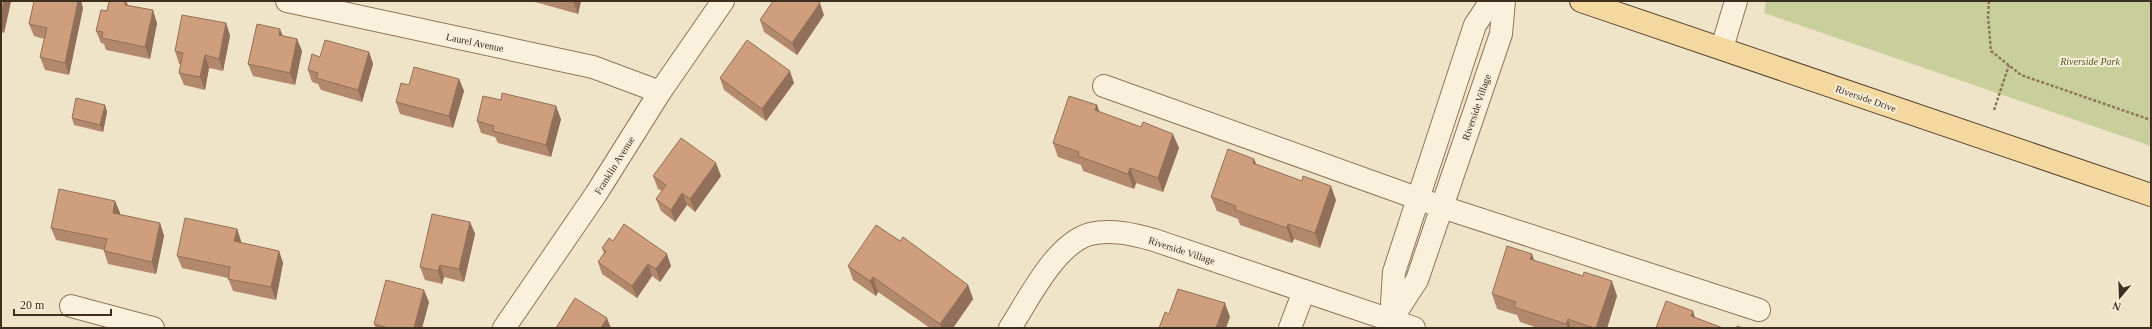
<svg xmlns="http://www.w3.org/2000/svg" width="2152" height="329" font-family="Georgia,serif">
<rect width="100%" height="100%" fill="#f0e4c8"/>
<path fill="#c9cf9b" d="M 1766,1 L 2151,1 L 2151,146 L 1764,13 Z"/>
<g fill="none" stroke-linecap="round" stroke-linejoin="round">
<g stroke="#8d765c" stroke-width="24">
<g id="minor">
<path d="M 287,1 L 593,67 L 660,92"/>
<path d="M 1722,48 L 1736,1"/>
<path d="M 1104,86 L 1442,207 L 1759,310"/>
<path d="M 71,306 L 153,328"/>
<path d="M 1391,319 L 1394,272 L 1475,25 L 1491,1"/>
<path d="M 1391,320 L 1417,280 L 1501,34 L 1504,1"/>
<path d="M 504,328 L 596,194 L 660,92 L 723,1"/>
<path d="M 1010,328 C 1029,299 1055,244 1090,234 C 1111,229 1133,234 1154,240 L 1414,328"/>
<path d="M 1290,328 L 1304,291"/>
</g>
</g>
<g stroke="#5b4430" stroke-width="24">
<path id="major" d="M 1581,1 L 2151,195"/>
</g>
<g stroke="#8d765c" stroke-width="2.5" stroke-dasharray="3 2" stroke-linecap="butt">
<path d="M 1989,1 L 1988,16 L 1991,51 L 2021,75 L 2151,120"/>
<path d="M 1994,110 L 2009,65"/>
</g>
<use href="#minor" stroke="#faf1dc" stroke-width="22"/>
<use href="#major" stroke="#f3d9a0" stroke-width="22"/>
</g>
<g fill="#b2896c">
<path d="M 1,1 L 11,1 L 4,33 L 1,32 Z"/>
<path d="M 34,1 L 81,1 L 83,8 L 69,75 L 45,70 L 40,57 L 44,39 L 34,36 L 29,24 Z"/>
<path d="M 126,1 L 128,5 L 157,23 L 150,59 L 106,50 L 104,44 L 101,43 L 96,31 L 107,11 Z"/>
<path d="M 535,1 L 581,1 L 578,14 L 535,2 Z"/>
<path d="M 824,15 L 797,55 L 764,32 L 760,20 Z"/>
<path d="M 226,23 L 230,36 L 223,71 L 209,68 L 205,90 L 184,85 L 179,73 L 181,64 L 179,64 L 175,51 Z"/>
<path d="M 283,36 L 297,39 L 302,51 L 295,85 L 253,76 L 248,64 Z"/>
<path d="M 369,52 L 373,64 L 362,102 L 321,90 L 318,84 L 312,82 L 308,70 L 320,57 Z"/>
<path d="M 720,78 L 794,83 L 766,121 L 724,90 Z"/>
<path d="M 459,79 L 464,91 L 453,128 L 400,114 L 396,102 L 409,85 Z"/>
<path d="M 105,105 L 107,112 L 103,132 L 74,125 L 72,118 Z"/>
<path d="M 1097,105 L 1099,112 L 1179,148 L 1163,192 L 1136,183 L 1134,189 L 1083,171 L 1081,165 L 1058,157 L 1053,143 Z"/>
<path d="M 561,119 L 551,157 L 498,143 L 495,137 L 481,133 L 477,121 Z"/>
<path d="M 1254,159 L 1256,164 L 1336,200 L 1320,248 L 1294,239 L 1292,243 L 1240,225 L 1238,219 L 1217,211 L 1211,197 Z"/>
<path d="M 653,176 L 721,176 L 695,212 L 687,205 L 675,222 L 661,211 L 656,199 L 662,191 L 658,189 Z"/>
<path d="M 115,201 L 120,213 L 120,215 L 160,223 L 164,236 L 156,274 L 108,264 L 104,251 L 104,250 L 56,240 L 51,228 Z"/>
<path d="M 470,222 L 475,234 L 464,282 L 444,277 L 442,284 L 425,280 L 420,267 Z"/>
<path d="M 237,229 L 241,241 L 241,243 L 279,251 L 283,263 L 276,300 L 233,291 L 228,278 L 182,268 L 177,256 Z"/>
<path d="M 613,241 L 671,266 L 660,282 L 652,276 L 637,298 L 602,274 L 598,262 L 604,253 L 602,248 Z"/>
<path d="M 900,241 L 968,285 L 973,299 L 953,328 L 930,328 L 878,292 L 876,296 L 853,280 L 848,266 Z"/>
<path d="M 1534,261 L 1617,296 L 1607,328 L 1538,328 L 1520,322 L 1517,315 L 1497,309 L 1492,294 Z"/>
<path d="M 429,302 L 422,328 L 376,328 L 374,324 Z"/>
</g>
<g fill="#916f58">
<path d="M 4,1 L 11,1 L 4,33 L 1,24 L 1,16 Z"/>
<path d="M 78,1 L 81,1 L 83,8 L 69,75 L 65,63 Z"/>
<path d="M 125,1 L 126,1 L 130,11 L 125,5 Z"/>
<path d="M 573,1 L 581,1 L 578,14 Z"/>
<path d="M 820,3 L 824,15 L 797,55 L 792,43 Z"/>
<path d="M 153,10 L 157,23 L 150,59 L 145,47 Z"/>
<path d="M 226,23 L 230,36 L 223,71 L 219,59 Z"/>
<path d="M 280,29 L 285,41 L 279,35 Z"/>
<path d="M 297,39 L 302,51 L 295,85 L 290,73 Z"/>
<path d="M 369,52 L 373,64 L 362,102 L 358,90 Z"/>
<path d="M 205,55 L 209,68 L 205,90 L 200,77 Z"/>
<path d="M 790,71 L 794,83 L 766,121 L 762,109 Z"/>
<path d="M 459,79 L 464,91 L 453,128 L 449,116 Z"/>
<path d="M 105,105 L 107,112 L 103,132 L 100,125 Z"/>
<path d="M 1097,105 L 1102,120 L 1095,110 Z"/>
<path d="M 556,106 L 561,119 L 551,157 L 546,145 Z"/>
<path d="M 1173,134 L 1179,148 L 1163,192 L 1158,178 Z"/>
<path d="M 1254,159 L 1260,173 L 1253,163 Z"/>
<path d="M 716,163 L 721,176 L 695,212 L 690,199 Z"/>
<path d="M 1130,168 L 1136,183 L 1134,189 L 1128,174 Z"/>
<path d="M 1331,186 L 1336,200 L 1320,248 L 1315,233 Z"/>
<path d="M 682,193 L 687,205 L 675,222 L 671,210 Z"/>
<path d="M 115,201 L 120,213 L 117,226 L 113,213 Z"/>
<path d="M 470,222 L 475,234 L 464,282 L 459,269 Z"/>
<path d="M 160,223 L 164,236 L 156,274 L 152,262 Z"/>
<path d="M 1288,224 L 1294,239 L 1292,243 L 1287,228 Z"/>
<path d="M 237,229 L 241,241 L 238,254 L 234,241 Z"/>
<path d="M 279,251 L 283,263 L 276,300 L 271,287 Z"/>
<path d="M 667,254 L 671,266 L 660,282 L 656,269 Z"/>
<path d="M 1532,254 L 1537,269 L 1530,259 Z"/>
<path d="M 648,264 L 652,276 L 637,298 L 632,286 Z"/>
<path d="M 440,265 L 444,277 L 442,284 L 438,271 Z"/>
<path d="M 873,277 L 878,292 L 876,296 L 870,281 Z"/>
<path d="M 1612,281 L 1617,296 L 1607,328 L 1596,328 Z"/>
<path d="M 968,285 L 973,299 L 953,328 L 942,328 L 940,324 Z"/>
<path d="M 424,290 L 429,302 L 422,328 L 414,328 Z"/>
<path d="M 1225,303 L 1230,317 L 1226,328 L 1216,328 Z"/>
<path d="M 1693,311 L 1698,326 L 1691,316 Z"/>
<path d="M 607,318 L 611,328 L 601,328 Z"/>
<path d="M 1568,319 L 1571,328 L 1568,328 L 1566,324 Z"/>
</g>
<g fill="#cf9f7d" stroke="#916f58">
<path d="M 1,1 L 4,1 L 1,16 Z"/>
<path d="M 34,1 L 78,1 L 65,63 L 40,57 L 47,28 L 29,24 Z"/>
<path d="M 109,1 L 125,1 L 125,5 L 153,10 L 145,47 L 102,38 L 103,32 L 96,31 L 101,10 L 107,11 Z"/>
<path d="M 773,1 L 817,1 L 820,3 L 792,43 L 760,20 Z"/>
<path d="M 182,15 L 226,23 L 219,59 L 205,55 L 200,77 L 179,73 L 183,53 L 175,51 Z"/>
<path d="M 257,24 L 280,29 L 279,35 L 297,39 L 290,73 L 248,64 Z"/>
<path d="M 325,40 L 369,52 L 358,90 L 316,78 L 318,73 L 308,70 L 312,54 L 320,57 Z"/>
<path d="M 747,40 L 790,71 L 762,109 L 720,78 Z"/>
<path d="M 414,67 L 459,79 L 449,116 L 396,102 L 401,83 L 409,85 Z"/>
<path d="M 502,93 L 556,106 L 546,145 L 493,131 L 494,126 L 477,121 L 483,96 L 501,100 Z"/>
<path d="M 1069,96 L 1097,105 L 1095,110 L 1141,127 L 1143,122 L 1173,134 L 1158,178 L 1130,168 L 1128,174 L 1078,156 L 1079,152 L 1053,143 Z"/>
<path d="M 76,98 L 105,105 L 100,125 L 72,118 Z"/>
<path d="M 681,138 L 716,163 L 690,199 L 682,193 L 671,210 L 656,199 L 666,185 L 653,176 Z"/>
<path d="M 1228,149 L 1254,159 L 1253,163 L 1302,181 L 1303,176 L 1331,186 L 1315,233 L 1288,224 L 1287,228 L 1235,210 L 1236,206 L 1211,197 Z"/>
<path d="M 59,189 L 115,201 L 113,213 L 160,223 L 152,262 L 104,251 L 107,239 L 51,228 Z"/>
<path d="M 432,214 L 470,222 L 459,269 L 440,265 L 438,271 L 420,267 Z"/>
<path d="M 185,218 L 237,229 L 234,241 L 279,251 L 271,287 L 228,279 L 230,267 L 177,256 Z"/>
<path d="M 624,224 L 667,254 L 656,269 L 648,264 L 632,286 L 598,262 L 606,251 L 602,248 L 609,238 L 613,241 Z"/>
<path d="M 876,225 L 900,241 L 903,237 L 968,285 L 940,324 L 873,277 L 870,281 L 848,266 Z"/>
<path d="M 1507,246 L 1532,254 L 1530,259 L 1583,276 L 1584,272 L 1612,281 L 1596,328 L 1594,328 L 1568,319 L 1566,324 L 1514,307 L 1516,302 L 1492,294 Z"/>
<path d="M 386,280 L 424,290 L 414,328 L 389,328 L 374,324 Z"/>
<path d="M 1178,289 L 1225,303 L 1216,328 L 1159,328 L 1165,312 L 1169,314 Z"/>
<path d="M 575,298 L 607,318 L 601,328 L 556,328 Z"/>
<path d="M 1666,301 L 1693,311 L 1691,316 L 1723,328 L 1656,328 Z"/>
<path d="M 1737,326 L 1743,328 L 1737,328 Z"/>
</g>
<g text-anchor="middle" stroke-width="4" stroke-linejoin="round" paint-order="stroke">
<g font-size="10" fill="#3d2e20" stroke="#f7eed8">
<text transform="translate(475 42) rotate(12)" y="4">Laurel Avenue</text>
<text transform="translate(1866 98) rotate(19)" y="4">Riverside Drive</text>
<text transform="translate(1476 107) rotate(-71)" y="4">Riverside Village</text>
<text transform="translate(614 165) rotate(-58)" y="4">Franklin Avenue</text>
<text transform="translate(1182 250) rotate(18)" y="4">Riverside Village</text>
</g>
<g font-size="10" font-style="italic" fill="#4d5a26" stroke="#f7eed8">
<text x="2090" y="65">Riverside Park</text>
</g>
</g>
<rect width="2152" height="329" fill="none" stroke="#3d2e20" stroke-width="4"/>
<g transform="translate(2120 297) rotate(199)" stroke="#f7eed8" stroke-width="3" paint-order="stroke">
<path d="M0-3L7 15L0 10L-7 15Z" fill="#3d2e20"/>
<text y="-6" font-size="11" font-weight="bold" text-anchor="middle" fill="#3d2e20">N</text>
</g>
<path d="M14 309v6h97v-6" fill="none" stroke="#3d2e20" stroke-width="2"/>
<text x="20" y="309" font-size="12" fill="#3d2e20" stroke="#f7eed8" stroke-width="3" paint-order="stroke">20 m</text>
</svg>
